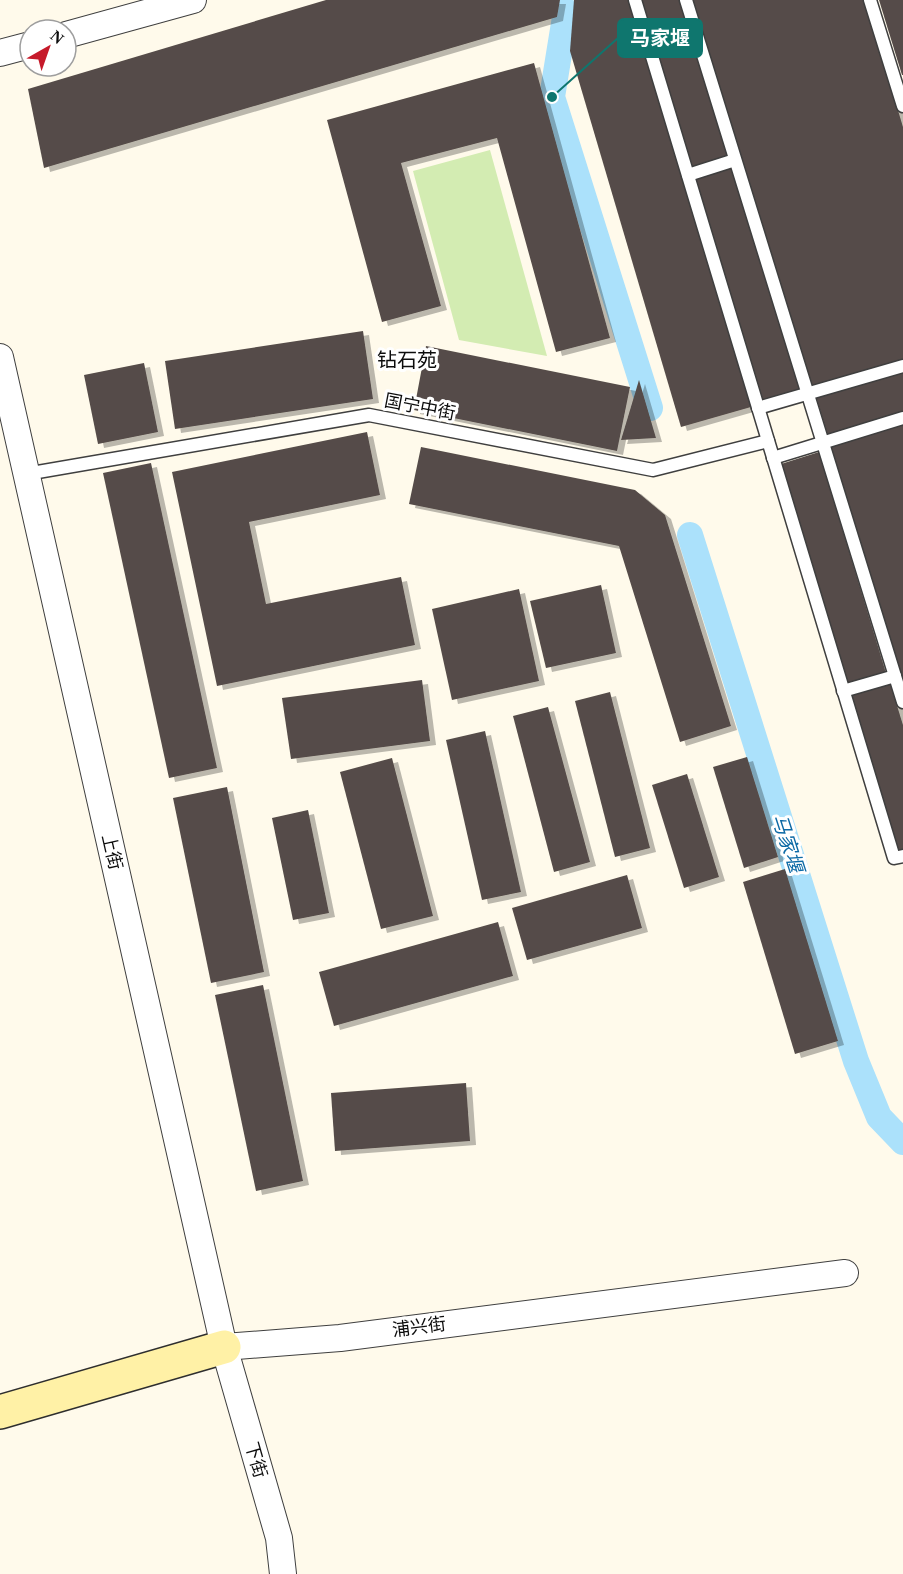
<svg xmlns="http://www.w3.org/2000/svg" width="903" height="1574" font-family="'Times New Roman','Noto Sans SC',serif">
<defs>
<filter id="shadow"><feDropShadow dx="6" dy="4" stdDeviation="0" flood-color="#0004"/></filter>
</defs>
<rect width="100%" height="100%" fill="#fffaeb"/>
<path fill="#d3ecb2" d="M 490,150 L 547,356 L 459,340 L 413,171 Z"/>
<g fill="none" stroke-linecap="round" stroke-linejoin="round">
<g stroke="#abe1fb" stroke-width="26">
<path d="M 566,11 L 552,97 L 650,408"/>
<path d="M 690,535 L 856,1061 L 879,1117 L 903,1142"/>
</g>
</g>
<g fill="#554c48" filter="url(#shadow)">
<path d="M 326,0 L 560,0 L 557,17 L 44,168 L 28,89 Z"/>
<path d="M 574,0 L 630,0 L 751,407 L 681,427 L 570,51 Z"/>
<path d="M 641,0 L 681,0 L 729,156 L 692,167 Z"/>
<path d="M 693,0 L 865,0 L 903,127 L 903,360 L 811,388 Z"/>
<path d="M 879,0 L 903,0 L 903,75 L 902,75 Z"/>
<path d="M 534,63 L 610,338 L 556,352 L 497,138 L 401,163 L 441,306 L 382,322 L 327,120 Z"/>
<path d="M 734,167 L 801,389 L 762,401 L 695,179 Z"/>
<path d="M 363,331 L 373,399 L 175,429 L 165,361 Z"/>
<path d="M 426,346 L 630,387 L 617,451 L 414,410 Z"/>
<path d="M 144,363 L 158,432 L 98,444 L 84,375 Z"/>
<path d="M 903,372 L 903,414 L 828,436 L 816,397 Z"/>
<path d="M 639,380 L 656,438 L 621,440 Z"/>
<path d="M 903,424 L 903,682 L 830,447 Z"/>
<path d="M 367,432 L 380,495 L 249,522 L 266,604 L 401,577 L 415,645 L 217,686 L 172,472 Z"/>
<path d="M 421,447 L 635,490 L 665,515 L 731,726 L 680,742 L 619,546 L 409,504 Z"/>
<path d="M 819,452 L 886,673 L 848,685 L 781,464 Z"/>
<path d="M 151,463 L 217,768 L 169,778 L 103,473 Z"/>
<path d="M 601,585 L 616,653 L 546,668 L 530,601 Z"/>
<path d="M 519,589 L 539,681 L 452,700 L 432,609 Z"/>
<path d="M 422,680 L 430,741 L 291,759 L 282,698 Z"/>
<path d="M 890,683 L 903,725 L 903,851 L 898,852 L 851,694 Z"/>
<path d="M 610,692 L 650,848 L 615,857 L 575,701 Z"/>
<path d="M 548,707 L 590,862 L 554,872 L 513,716 Z"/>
<path d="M 485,731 L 521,892 L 482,900 L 446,740 Z"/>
<path d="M 747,757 L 778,857 L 744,868 L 713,767 Z"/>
<path d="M 392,758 L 433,916 L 381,929 L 340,772 Z"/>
<path d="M 687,774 L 719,877 L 684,888 L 652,785 Z"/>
<path d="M 227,787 L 264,972 L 211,983 L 173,798 Z"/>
<path d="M 308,810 L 329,913 L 293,920 L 272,818 Z"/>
<path d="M 785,869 L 838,1041 L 795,1054 L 743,882 Z"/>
<path d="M 627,875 L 642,928 L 527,960 L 512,908 Z"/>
<path d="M 498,922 L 513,976 L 334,1026 L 319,972 Z"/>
<path d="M 263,985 L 303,1181 L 256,1191 L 215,995 Z"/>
<path d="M 466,1083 L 470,1141 L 335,1151 L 331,1093 Z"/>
</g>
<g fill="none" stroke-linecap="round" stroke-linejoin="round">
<g stroke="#3f3f3f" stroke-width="15">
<g id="lane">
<path d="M 635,0 L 894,858 L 903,856"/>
<path d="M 686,0 L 903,702"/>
<path d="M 870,0 L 903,106"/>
<path d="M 688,175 L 735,160"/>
<path d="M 758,408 L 903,366"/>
<path d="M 773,458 L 903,418"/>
<path d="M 26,474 L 369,415 L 653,470 L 768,441"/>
<path d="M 843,691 L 895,676"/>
</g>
</g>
<g stroke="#3f3f3f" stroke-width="28">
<g id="street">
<path d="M 66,35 L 193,0"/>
<path d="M 0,53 L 30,45"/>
<path d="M 0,357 L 224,1347 L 279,1538 L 283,1574"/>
<path d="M 224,1347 L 340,1338 L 845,1273"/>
</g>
</g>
<g stroke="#2e2e2e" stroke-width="36">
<path id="secondary" d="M 0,1412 L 224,1347"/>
</g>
<use href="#lane" stroke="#fff" stroke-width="12"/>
<use href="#street" stroke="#fff" stroke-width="26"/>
<use href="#secondary" stroke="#fff1a6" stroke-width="33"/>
</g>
<g text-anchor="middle" stroke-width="6" stroke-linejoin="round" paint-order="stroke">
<g font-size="18" fill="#0c0c0c" stroke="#fff">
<text transform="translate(420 407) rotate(11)" y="6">国宁中街</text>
<text transform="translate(112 852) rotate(77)" y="6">上街</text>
<text transform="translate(419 1327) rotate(-7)" y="6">浦兴街</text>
<text transform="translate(256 1460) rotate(74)" y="6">下街</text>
</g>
<g font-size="20" fill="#0c0c0c" stroke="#fff">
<text x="407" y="367">钻石苑</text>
</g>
<g font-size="20" font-style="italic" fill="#0d6aa6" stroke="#fff">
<text transform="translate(788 843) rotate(72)" y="7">马家堰</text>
</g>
</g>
<path fill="none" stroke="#0f766e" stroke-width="2" d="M552 97L618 38"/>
<circle fill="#0f766e" stroke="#fff" stroke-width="2" cx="552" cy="97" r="6"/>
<rect fill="#0f766e" stroke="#0f766e" stroke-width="2" x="618" y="19" width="84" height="38" rx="6"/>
<g font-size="20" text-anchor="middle" font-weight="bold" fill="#fff">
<text x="660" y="45">马家堰</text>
</g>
<g transform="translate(48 48) rotate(40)"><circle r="28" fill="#ffffff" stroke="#9e9e9e" stroke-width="1.5"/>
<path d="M0-4.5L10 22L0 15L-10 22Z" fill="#c61a2a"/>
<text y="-9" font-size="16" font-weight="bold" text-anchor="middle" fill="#0c0c0c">N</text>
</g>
</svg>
